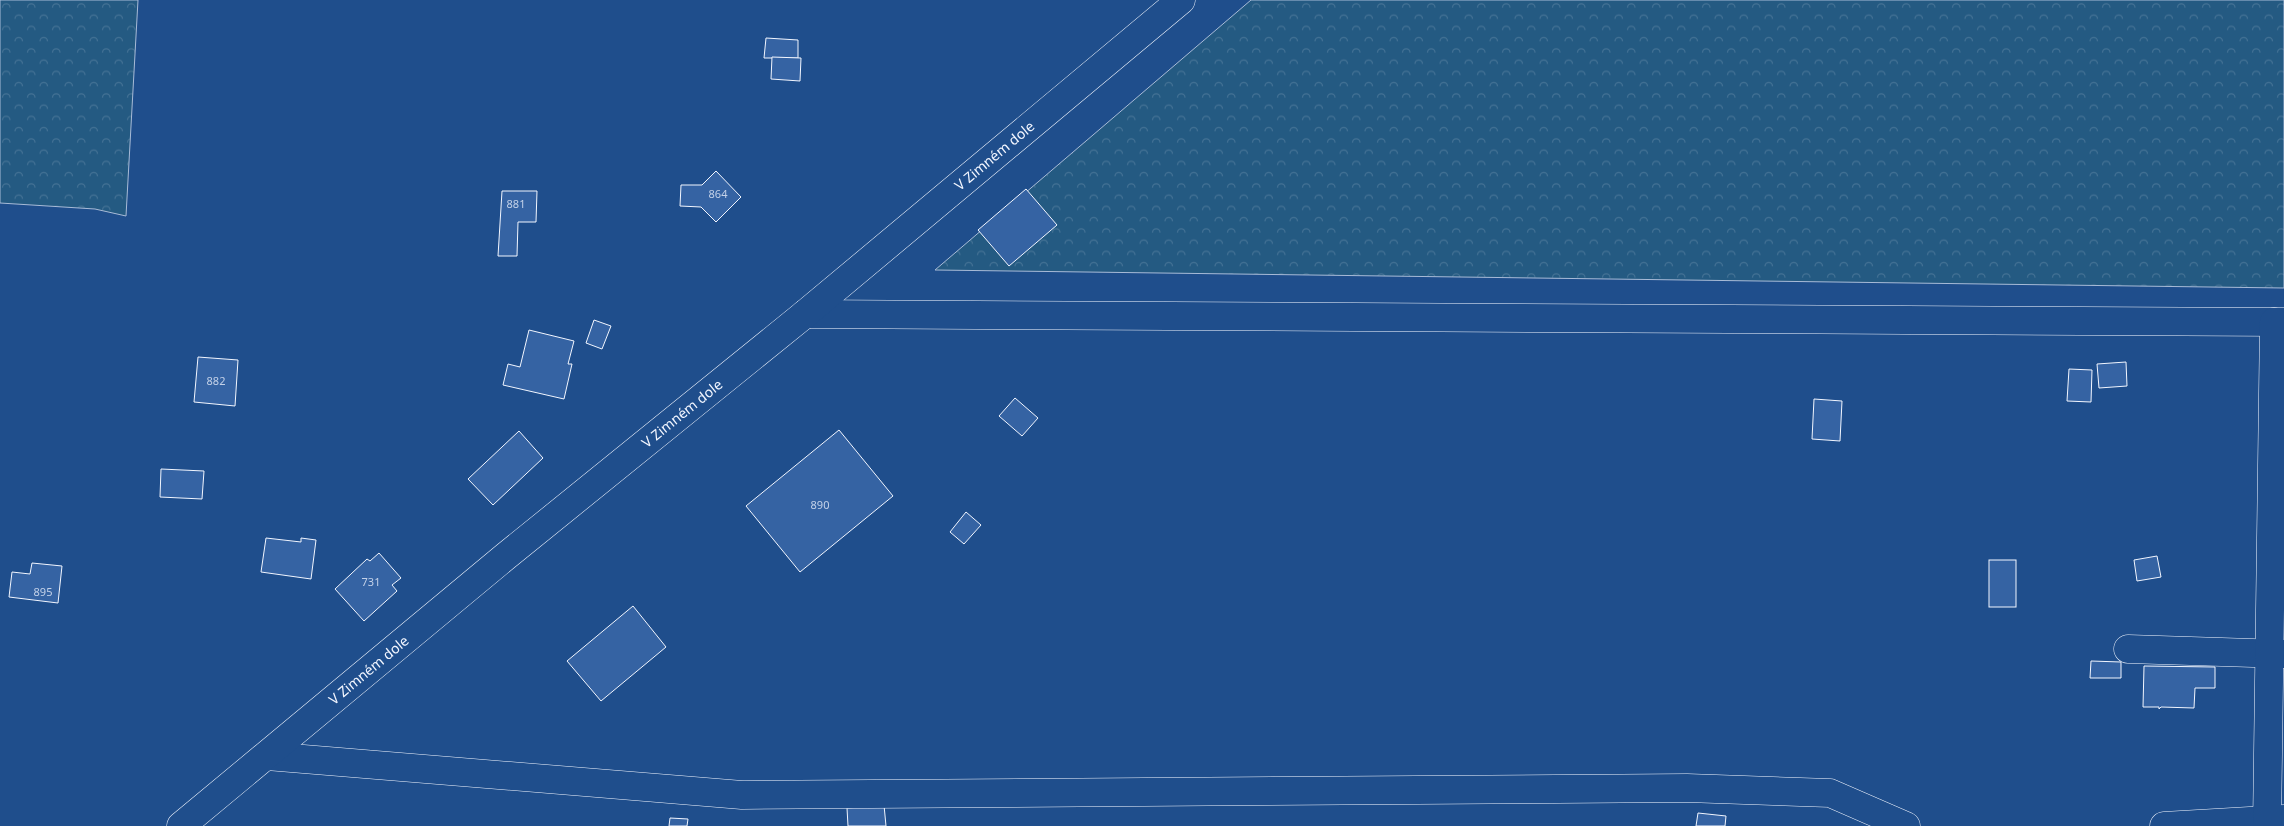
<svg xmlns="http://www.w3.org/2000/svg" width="2284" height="826" font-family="'Noto Sans',sans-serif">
<defs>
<pattern id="forest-crowns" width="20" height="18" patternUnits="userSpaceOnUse" patternTransform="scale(1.25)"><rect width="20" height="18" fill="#245a82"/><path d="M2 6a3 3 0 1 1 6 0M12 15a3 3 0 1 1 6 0" fill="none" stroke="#447295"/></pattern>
</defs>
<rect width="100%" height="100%" fill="#1f4e8c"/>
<g fill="url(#forest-crowns)" stroke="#a8bbd7">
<path d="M 0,0 L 138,0 L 126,216 L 95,209 L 0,203 Z"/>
<path d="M 1251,0 L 2284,0 L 2284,288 L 935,270 Z"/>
</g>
<g fill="#3563a3" stroke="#f2f6ff">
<path d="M 766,38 L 798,40 L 798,58 L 764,58 Z"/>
<path d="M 772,57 L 801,58 L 800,81 L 771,79 Z"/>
<path d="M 716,171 L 741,197 L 716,222 L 701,207 L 680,206 L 681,185 L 702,185 Z"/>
<path d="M 1026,189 L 1057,225 L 1009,266 L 978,230 Z"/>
<path d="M 502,191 L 537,191 L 536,222 L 518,222 L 517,256 L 498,256 Z"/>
<path d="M 594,320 L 611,326 L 602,349 L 586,343 Z"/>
<path d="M 529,330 L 574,341 L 568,364 L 572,364 L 564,399 L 503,385 L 508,364 L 520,367 Z"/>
<path d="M 198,357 L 238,360 L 235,406 L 194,402 Z"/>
<path d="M 2126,362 L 2127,386 L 2099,388 L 2097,364 Z"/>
<path d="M 2069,369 L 2092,370 L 2091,402 L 2067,401 Z"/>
<path d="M 1015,398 L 1038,418 L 1022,436 L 999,416 Z"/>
<path d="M 1814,399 L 1842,401 L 1840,441 L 1812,439 Z"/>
<path d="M 839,430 L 893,496 L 800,572 L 746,506 Z"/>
<path d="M 519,431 L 543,458 L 493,505 L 468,479 Z"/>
<path d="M 161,469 L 204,471 L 202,499 L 160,497 Z"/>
<path d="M 966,512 L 981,525 L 964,544 L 950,532 Z"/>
<path d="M 266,538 L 301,542 L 301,538 L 316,540 L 311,579 L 261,572 Z"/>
<path d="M 379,553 L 401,578 L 392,585 L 397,591 L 364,621 L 335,589 L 367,559 L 370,561 Z"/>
<path d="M 2157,556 L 2161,577 L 2137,581 L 2134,560 Z"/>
<rect x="1989" y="560" width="27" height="47"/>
<path d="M 32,563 L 62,566 L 58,603 L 9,597 L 12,572 L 30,574 Z"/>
<path d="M 633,606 L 666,647 L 601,701 L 567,661 Z"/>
<path d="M 2091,661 L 2121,662 L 2121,678 L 2090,678 Z"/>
<path d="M 2144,666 L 2215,667 L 2215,688 L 2195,688 L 2194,708 L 2161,707 L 2159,709 L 2159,707 L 2143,707 Z"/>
<path d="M 884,805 L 886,826 L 848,826 L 847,808 Z"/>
<path d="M 1698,813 L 1726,816 L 1725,826 L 1696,826 Z"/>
<path d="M 670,818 L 688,819 L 687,826 L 669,826 Z"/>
</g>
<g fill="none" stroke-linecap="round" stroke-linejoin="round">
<g stroke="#f2f6ff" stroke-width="29">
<g id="minor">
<path d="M 805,314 L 2284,322"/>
<path d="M 2128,649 L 2284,654"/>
<path d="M 267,756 L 742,795 L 1687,788 L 1830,793 L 1906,826"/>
<path id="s1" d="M 181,826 L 506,556 L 805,314 L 1181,0"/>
<path d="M 2164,826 L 2284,819"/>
<path d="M 2267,826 L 2274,322"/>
</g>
</g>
<use href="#minor" stroke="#1f4e8c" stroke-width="28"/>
</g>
<g text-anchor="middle" stroke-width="4" stroke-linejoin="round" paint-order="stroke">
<g font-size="11" fill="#c3d1e8">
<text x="718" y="198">864</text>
<text x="516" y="208">881</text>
<text x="216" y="385">882</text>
<text x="820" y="509">890</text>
<text x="371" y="586">731</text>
<text x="43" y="596">895</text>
</g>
<g font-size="14" fill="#f2f6ff" stroke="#1f4e8c">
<text dy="5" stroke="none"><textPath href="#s1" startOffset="1054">V Zimném dole</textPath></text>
<text dy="5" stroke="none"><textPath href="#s1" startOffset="649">V Zimném dole</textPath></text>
<text dy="5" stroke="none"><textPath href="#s1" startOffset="244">V Zimném dole</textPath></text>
</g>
</g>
</svg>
